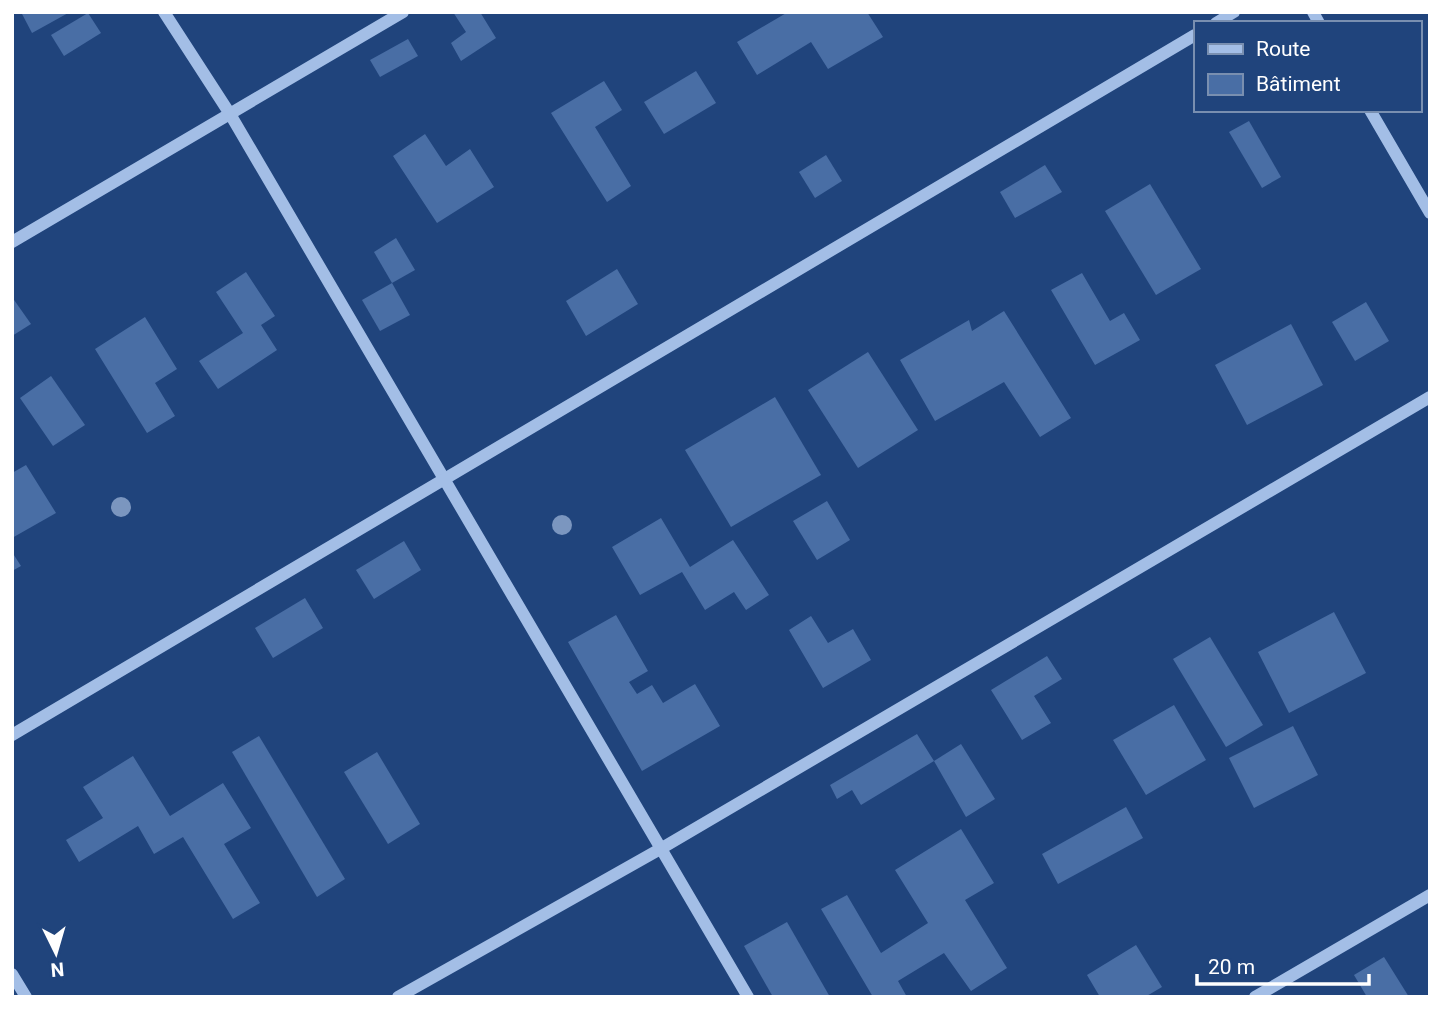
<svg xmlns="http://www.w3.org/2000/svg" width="1442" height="1009" font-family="Roboto,sans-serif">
<rect width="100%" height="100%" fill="#20447c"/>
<g fill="#496ea5">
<path d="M 21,12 L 70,12 L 32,33 Z"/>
<path d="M 453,12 L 480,12 L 496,38 L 461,61 L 451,43 L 466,32 Z"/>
<path d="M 788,12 L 867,12 L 883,37 L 828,69 L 811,42 L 757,75 L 737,42 Z"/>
<path d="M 88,13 L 101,33 L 64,56 L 51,35 Z"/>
<path d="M 408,39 L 418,56 L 380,77 L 370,60 Z"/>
<path d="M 696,71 L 716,103 L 664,134 L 644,102 Z"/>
<path d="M 604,81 L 622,110 L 595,127 L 631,186 L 607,202 L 551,113 Z"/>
<path d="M 1249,121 L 1281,177 L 1262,188 L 1229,132 Z"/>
<path d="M 425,134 L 446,166 L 470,149 L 494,187 L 437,223 L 393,156 Z"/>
<path d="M 826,155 L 842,181 L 815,198 L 799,172 Z"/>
<path d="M 1045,165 L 1062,192 L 1015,218 L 1000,192 Z"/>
<path d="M 1150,184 L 1201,269 L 1156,295 L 1105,211 Z"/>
<path d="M 396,238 L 415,270 L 392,283 L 374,252 Z"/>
<path d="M 617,269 L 638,304 L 586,336 L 566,301 Z"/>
<path d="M 246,272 L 275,316 L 261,325 L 277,350 L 218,389 L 199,361 L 243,333 L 216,292 Z"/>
<path d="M 1082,273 L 1110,321 L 1124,313 L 1140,340 L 1095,365 L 1051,290 Z"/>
<path d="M 392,283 L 410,315 L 380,331 L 362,300 Z"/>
<path d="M 12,297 L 31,324 L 12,336 Z"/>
<path d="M 1366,302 L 1389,341 L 1355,361 L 1332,322 Z"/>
<path d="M 1004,311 L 1071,418 L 1040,437 L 1004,382 L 935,421 L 900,360 L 969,320 L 972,331 Z"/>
<path d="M 145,317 L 177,369 L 155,383 L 175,416 L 147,433 L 95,349 Z"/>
<path d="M 1291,324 L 1323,385 L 1247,425 L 1215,365 Z"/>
<path d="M 868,352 L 918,430 L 858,468 L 808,390 Z"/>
<path d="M 51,376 L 85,425 L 53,446 L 20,398 Z"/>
<path d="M 775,397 L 821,475 L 731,527 L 685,450 Z"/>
<path d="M 26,465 L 56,513 L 12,538 L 12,473 Z"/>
<path d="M 827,501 L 850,540 L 817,560 L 793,521 Z"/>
<path d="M 661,518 L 690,567 L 733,540 L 769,595 L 746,610 L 734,592 L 705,610 L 682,572 L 640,595 L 612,547 Z"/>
<path d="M 404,541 L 421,570 L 374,599 L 356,570 Z"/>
<path d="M 12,552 L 21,566 L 12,571 Z"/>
<path d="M 305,598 L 323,628 L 273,658 L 255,628 Z"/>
<path d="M 1334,612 L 1366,673 L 1289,713 L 1258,652 Z"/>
<path d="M 616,615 L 648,671 L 629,682 L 637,694 L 652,685 L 663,703 L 695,684 L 720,726 L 642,771 L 568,642 Z"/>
<path d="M 811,616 L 828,643 L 853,629 L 871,660 L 823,688 L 789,630 Z"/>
<path d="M 1210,637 L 1263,725 L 1226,747 L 1173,659 Z"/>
<path d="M 1047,656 L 1062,679 L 1034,696 L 1051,723 L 1022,740 L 991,690 Z"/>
<path d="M 1174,705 L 1206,760 L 1146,795 L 1113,740 Z"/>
<path d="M 1293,726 L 1318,775 L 1254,808 L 1229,758 Z"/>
<path d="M 917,734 L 934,761 L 861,805 L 852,790 L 837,799 L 830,785 Z"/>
<path d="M 259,736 L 345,879 L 317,897 L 232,752 Z"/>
<path d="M 961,744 L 995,799 L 966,817 L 934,761 Z"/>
<path d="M 377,752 L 420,824 L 388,844 L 344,772 Z"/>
<path d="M 133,756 L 170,816 L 223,783 L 251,828 L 224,844 L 260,903 L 233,919 L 183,837 L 154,854 L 138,826 L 79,862 L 66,840 L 103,818 L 83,787 Z"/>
<path d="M 1126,807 L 1143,838 L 1058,884 L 1042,854 Z"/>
<path d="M 961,829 L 994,883 L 965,900 L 1007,968 L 971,991 L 944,953 L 898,981 L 907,997 L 873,997 L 821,909 L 847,895 L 881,953 L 928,923 L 895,870 Z"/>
<path d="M 787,922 L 830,997 L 773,997 L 744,946 Z"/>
<path d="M 1136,945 L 1162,987 L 1145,997 L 1100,997 L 1087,975 Z"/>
<path d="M 1384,957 L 1409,997 L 1367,997 L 1354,975 Z"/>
</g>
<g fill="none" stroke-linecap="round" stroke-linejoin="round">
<g stroke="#a3bee6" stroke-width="12">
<path d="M 164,12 L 230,114 L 748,997"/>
<path d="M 1313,12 L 1319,23"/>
<path d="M 1216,23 L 1234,12"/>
<path d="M 1370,110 L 1430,213"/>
<path d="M 12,242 L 403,12"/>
<path d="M 12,735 L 1195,35"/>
<path d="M 12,974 L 26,997"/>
<path d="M 398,997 L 662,848 L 1430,397"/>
<path d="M 1255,997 L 1430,895"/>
</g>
</g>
<g fill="#7b96bf">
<circle cx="121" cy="507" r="10"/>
<circle cx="562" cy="525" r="10"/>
</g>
<rect width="1442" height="1009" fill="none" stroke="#ffffff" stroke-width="28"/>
<rect x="1194" y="21" width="228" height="91" fill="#20447c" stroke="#798fb0" stroke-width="2"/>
<rect x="1208" y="44" width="35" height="10" fill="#a3bee6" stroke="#798fb0" stroke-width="2"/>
<text x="1256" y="56" font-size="21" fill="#ffffff">Route</text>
<rect x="1208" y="74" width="35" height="21" fill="#496ea5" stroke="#798fb0" stroke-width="2"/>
<text x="1256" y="91" font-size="21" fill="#ffffff">Bâtiment</text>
<g transform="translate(56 953) rotate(175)" stroke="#20447c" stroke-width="5" paint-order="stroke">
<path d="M0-5L12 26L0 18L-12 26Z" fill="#ffffff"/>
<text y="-10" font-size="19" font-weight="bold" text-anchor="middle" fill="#ffffff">N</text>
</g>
<path d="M1197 974v10h172v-10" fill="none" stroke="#ffffff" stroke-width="3.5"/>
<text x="1208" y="974" font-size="21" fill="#ffffff" stroke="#20447c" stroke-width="5" paint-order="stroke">20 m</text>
</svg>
